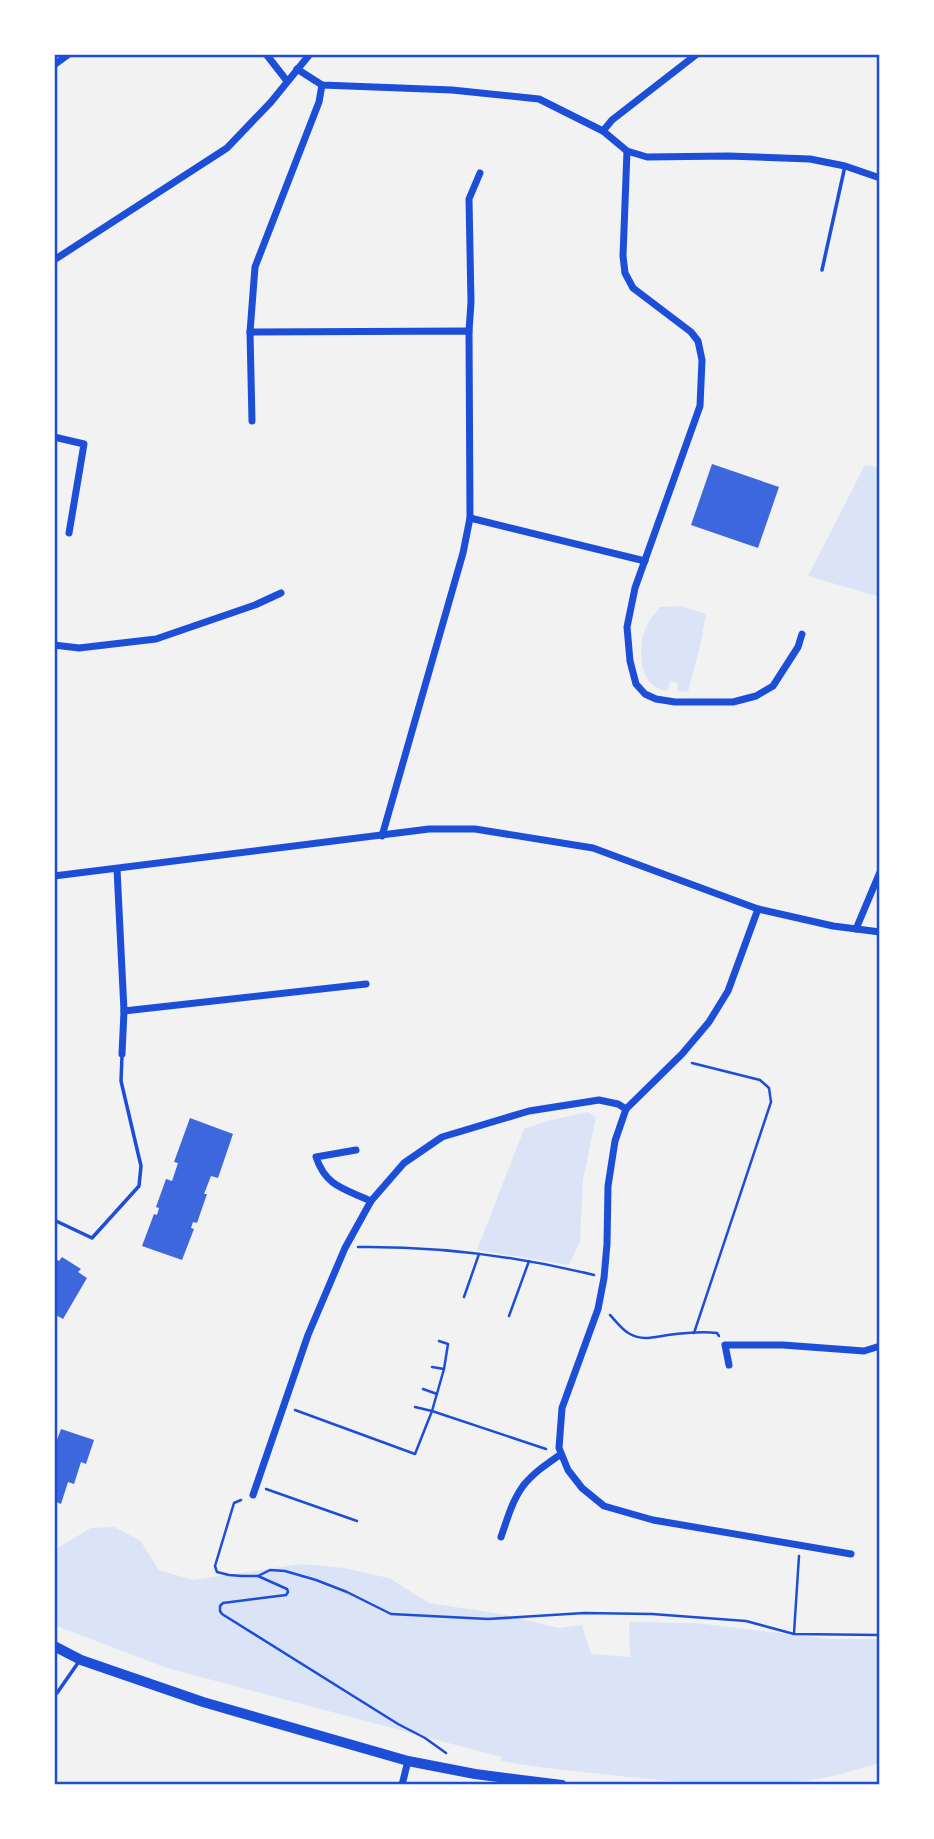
<svg xmlns="http://www.w3.org/2000/svg" width="934" height="1839" font-family="Manrope,sans-serif">
<rect width="100%" height="100%" fill="#f2f2f2"/>
<g fill="#dbe4f7">
<path d="M 865,465 L 880,468 L 880,597 L 808,576 Z"/>
<path d="M 680,606 L 706,614 L 700,646 L 688,692 L 677,691 L 678,683 L 670,681 L 668,691 C 665,690 661,690 657,688 C 638,678 638,642 647,625 C 650,619 656,613 660,607 Z"/>
<path d="M 587,1112 L 596,1117 L 583,1180 L 580,1241 L 569,1265 L 477,1250 L 524,1129 L 547,1121 Z"/>
<path d="M 114,1527 L 140,1540 L 159,1570 L 193,1580 L 301,1564 L 344,1568 L 389,1578 L 429,1603 L 501,1614 L 559,1628 L 582,1625 L 591,1654 L 630,1657 L 629,1622 L 696,1623 L 827,1639 L 880,1639 L 880,1763 C 859,1768 838,1776 817,1779 C 755,1789 691,1783 629,1777 C 586,1772 543,1769 501,1761 L 501,1757 L 167,1668 L 54,1625 L 54,1550 L 91,1528 Z"/>
</g>
<g fill="#3d67dc">
<path d="M 712,464 L 779,487 L 758,548 L 691,525 Z"/>
<path d="M 190,1118 L 233,1134 L 218,1178 L 211,1176 L 204,1194 L 207,1194 L 197,1223 L 193,1222 L 191,1228 L 194,1229 L 182,1260 L 142,1246 L 154,1214 L 157,1215 L 159,1208 L 156,1207 L 166,1179 L 172,1181 L 178,1163 L 174,1162 Z"/>
<path d="M 62,1257 L 81,1269 L 78,1272 L 87,1278 L 63,1319 L 54,1314 L 54,1258 L 59,1261 Z"/>
<path d="M 61,1429 L 94,1440 L 86,1464 L 81,1462 L 74,1484 L 68,1482 L 61,1504 L 56,1502 L 55,1507 L 54,1448 Z"/>
</g>
<g fill="none" stroke-linecap="round" stroke-linejoin="round">
<g stroke="#1d4ed8" stroke-width="2.5">
<path d="M 692,1063 L 760,1080 L 769,1088 L 771,1102 L 694,1333"/>
<path d="M 358,1247 C 437,1246 516,1256 594,1275"/>
<path d="M 464,1297 L 479,1254"/>
<path d="M 610,1315 C 616,1321 622,1330 630,1334 C 642,1341 654,1337 668,1335 C 683,1333 701,1331 717,1333 L 719,1336"/>
<path d="M 509,1316 L 529,1261"/>
<path d="M 432,1367 L 444,1369"/>
<path d="M 423,1389 L 437,1394"/>
<path d="M 415,1407 L 432,1411 L 444,1369 L 448,1344 L 439,1341"/>
<path d="M 295,1410 L 415,1454 L 432,1411 L 546,1449"/>
<path d="M 266,1489 L 357,1521"/>
<path d="M 241,1500 L 234,1503 L 215,1566 L 217,1572 L 229,1575 L 242,1576 L 258,1576 L 270,1570 L 285,1571 L 316,1580 L 347,1592 L 391,1614 L 488,1619 L 584,1613 L 652,1614 L 746,1621 L 794,1634 L 880,1635"/>
<path d="M 258,1576 L 287,1589 L 288,1592 L 286,1595 L 223,1603 L 220,1606 L 220,1611 L 222,1614 L 398,1724 L 425,1738 L 446,1753"/>
<path d="M 794,1633 L 799,1556"/>
</g>
<g stroke="#1d4ed8" stroke-width="3.5">
<path d="M 822,270 L 845,166"/>
<path d="M 54,1220 L 92,1238 L 139,1186 L 141,1166 L 121,1081 L 122,1056"/>
<path d="M 57,1693 L 80,1660"/>
</g>
<g stroke="#1d4ed8" stroke-width="7">
<path d="M 266,54 L 287,81"/>
<path d="M 54,65 L 69,54"/>
<path d="M 297,69 L 322,85 L 452,90 L 539,99 L 603,131 L 627,151 L 647,157 L 728,156 L 810,159 L 845,166 L 880,178"/>
<path d="M 322,85 L 319,102 L 255,267 L 250,332 L 469,331 L 470,518 L 463,553 L 382,836"/>
<path d="M 603,131 L 612,120 L 697,54"/>
<path d="M 627,151 L 623,256 L 625,273 L 633,288 L 691,332 L 698,341 L 702,360 L 700,406 L 635,588 L 627,627 L 630,661 L 636,684 L 645,694 L 656,699 L 675,702 L 733,702 L 756,696 L 773,686 L 798,647 L 802,634"/>
<path d="M 54,260 L 227,148 L 271,102 L 310,54"/>
<path d="M 469,331 L 471,302 L 469,199 L 480,173"/>
<path d="M 250,332 L 252,421"/>
<path d="M 54,437 L 84,444 L 69,533"/>
<path d="M 470,518 L 645,561"/>
<path d="M 54,645 L 79,648 L 156,639 L 255,605 L 281,593"/>
<path d="M 117,869 L 124,1011 L 122,1054"/>
<path d="M 54,876 L 429,829 L 475,829 L 593,848 L 758,909 L 833,926 L 880,932"/>
<path d="M 758,909 L 728,991 L 709,1022 L 682,1054 L 626,1109 L 615,1141 L 608,1186 L 607,1244 L 604,1278 L 598,1309 L 562,1408 L 559,1448 L 568,1470 L 582,1488 L 604,1506 L 653,1520 L 851,1554"/>
<path d="M 856,929 L 880,872"/>
<path d="M 124,1011 L 366,984"/>
<path d="M 356,1150 L 316,1157 C 326,1187 345,1189 371,1201"/>
<path d="M 729,1365 L 725,1345 L 783,1345 L 864,1351 L 880,1346"/>
<path d="M 253,1495 L 308,1335 L 345,1248 L 371,1201 L 404,1163 L 442,1137 L 529,1111 L 599,1100 L 618,1104 L 626,1109"/>
<path d="M 501,1537 C 507,1520 512,1501 523,1486 C 533,1473 548,1463 561,1454"/>
<path d="M 402,1785 L 408,1761"/>
</g>
<path stroke="#1d4ed8" stroke-width="10" d="M 54,1646 L 81,1660 L 203,1702 L 408,1761 L 475,1774 L 562,1785"/>
</g>
<rect width="934" height="1839" fill="none" stroke="#ffffff" stroke-width="112"/>
<rect x="56" y="56" width="822" height="1727" fill="none" stroke="#1d4ed8" stroke-width="2.5"/>
</svg>
